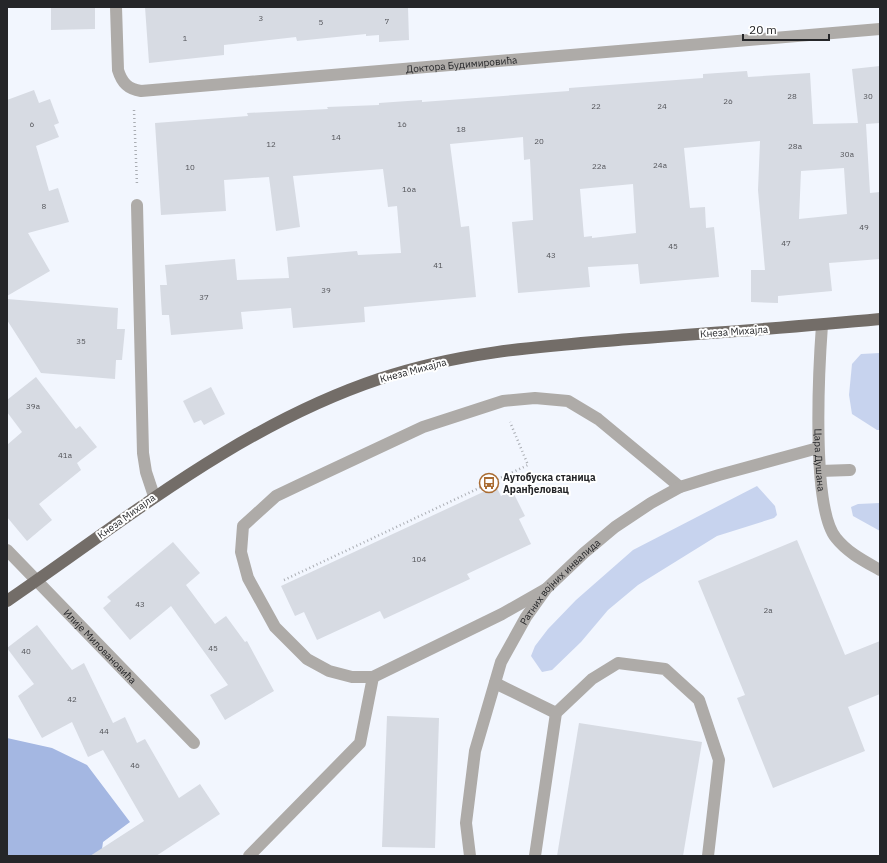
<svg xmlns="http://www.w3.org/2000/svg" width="887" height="863" font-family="'IBM Plex Sans',sans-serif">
<rect width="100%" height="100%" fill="#f2f6fe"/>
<g fill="#c7d3ee">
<path d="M 880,353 L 880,430 L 877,430 L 852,414 L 849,395 L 852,364 L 861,354 Z"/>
<path d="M 757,486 L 775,506 L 777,515 L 774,518 L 717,536 L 638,585 L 608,610 L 581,642 L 552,670 L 542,672 L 531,656 L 535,646 L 548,629 L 576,600 L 633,550 Z"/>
<path d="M 880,503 L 880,531 L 853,516 L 851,507 L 858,504 Z"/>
</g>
<path fill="#a4b7e2" d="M 7,738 L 52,748 L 87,765 L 130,822 L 103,842 L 101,856 L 7,856 Z"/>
<g fill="#d7dbe3" fill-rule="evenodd">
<path d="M 51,7 L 95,7 L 95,29 L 51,30 Z"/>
<path d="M 145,7 L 408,7 L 409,40 L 379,42 L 379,35 L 366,36 L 366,34 L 297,41 L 296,37 L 224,45 L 224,55 L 149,63 Z"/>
<path d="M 880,66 L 880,123 L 866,124 L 870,193 L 880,192 L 880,259 L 829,263 L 832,291 L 778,296 L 778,303 L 751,302 L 751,270 L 765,270 L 758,190 L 760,141 L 684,148 L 690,208 L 705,207 L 706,228 L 714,227 L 719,277 L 640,284 L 638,264 L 588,267 L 590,287 L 518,293 L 512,222 L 533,220 L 530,159 L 524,160 L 523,137 L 450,144 L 461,227 L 469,226 L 476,297 L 364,307 L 365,322 L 293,328 L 291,308 L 241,312 L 243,329 L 171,335 L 169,315 L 162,315 L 160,285 L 167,285 L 165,265 L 235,259 L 237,280 L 289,278 L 287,257 L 357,251 L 358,255 L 401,253 L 397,206 L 388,207 L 383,169 L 293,176 L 300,227 L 276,231 L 269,177 L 224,180 L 226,211 L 161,215 L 155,123 L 248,116 L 247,113 L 328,109 L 327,107 L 379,105 L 379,103 L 422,100 L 422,102 L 569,91 L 569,88 L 703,78 L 703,74 L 747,71 L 748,77 L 810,73 L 813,124 L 858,123 L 852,69 ZM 844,168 L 847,214 L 799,219 L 801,171 ZM 633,184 L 636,233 L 592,238 L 592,236 L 584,237 L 580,189 Z"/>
<path d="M 34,90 L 39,103 L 50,99 L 59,123 L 54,125 L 59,137 L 36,146 L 49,191 L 58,188 L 69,222 L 28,233 L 50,271 L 7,296 L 7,100 Z"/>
<path d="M 7,299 L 118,308 L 117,329 L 125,329 L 122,360 L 116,360 L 115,379 L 41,373 L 7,320 Z"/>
<path d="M 36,377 L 76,429 L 80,426 L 97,447 L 77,463 L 81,470 L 39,504 L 52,520 L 27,541 L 7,517 L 7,445 L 22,432 L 7,412 L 7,400 Z"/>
<path d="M 211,387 L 225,414 L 204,425 L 201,420 L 194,423 L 183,401 Z"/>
<path d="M 496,486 L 501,496 L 512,490 L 525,516 L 519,519 L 531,544 L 467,574 L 470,579 L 384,619 L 380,611 L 317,640 L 304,612 L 295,616 L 281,586 Z"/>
<path d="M 797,540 L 845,655 L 880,641 L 880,694 L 848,707 L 865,751 L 773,788 L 737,698 L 745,695 L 698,581 Z"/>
<path d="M 173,542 L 200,573 L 186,585 L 215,624 L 226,616 L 245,642 L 247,641 L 274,691 L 225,720 L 210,695 L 228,685 L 171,606 L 130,640 L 103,608 L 111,601 L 107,597 Z"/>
<path d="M 37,625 L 72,670 L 84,663 L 113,723 L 125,717 L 137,743 L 145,739 L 179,798 L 200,784 L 220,814 L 156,856 L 90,856 L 144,821 L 103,750 L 88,757 L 72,722 L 42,738 L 18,696 L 34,684 L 7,648 Z"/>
<path d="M 387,716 L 439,718 L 435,848 L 382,847 Z"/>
<path d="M 579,723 L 702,742 L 683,856 L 557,856 Z"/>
</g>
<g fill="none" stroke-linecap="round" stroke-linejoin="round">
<g stroke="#aaadb3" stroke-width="2.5" stroke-dasharray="1 3" stroke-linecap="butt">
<path d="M 134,110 L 137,185"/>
<path d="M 284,580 L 528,465 L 510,422"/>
</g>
<g stroke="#aeaba8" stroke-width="12">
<path id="s1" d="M 116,7 L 118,70 C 122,83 128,89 141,91 L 880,29"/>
<path d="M 137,205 L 143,453 L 146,472 L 154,496"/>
<path id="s2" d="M 822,325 C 819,366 811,508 836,538 C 848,553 864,561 880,570"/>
<path d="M 820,471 L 850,470"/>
<path id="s3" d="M 7,550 L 194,743"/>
<path d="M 546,589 L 502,614 L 373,677 L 352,677 L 329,671 L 307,659 L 275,627 L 248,578 L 241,552 L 243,526 L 276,496 L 297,486 L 423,427 L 503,401 L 535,398 L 568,401 L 598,419 L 680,487"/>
<path d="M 495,683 L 556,713"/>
<path d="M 249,856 L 360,743 L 373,677"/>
<path id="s4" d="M 470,856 L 466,823 L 475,751 L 501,662 L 526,617 L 546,589 L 584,553 L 615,527 L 651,503 L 680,487 L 719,475 L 818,448"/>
<path d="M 535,856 L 556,713 L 592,679 L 618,663 L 665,669 L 699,700 L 719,760 L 708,856"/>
</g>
<path stroke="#736d68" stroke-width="12" d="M 7,601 C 127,519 239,426 379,379 C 462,351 544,346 630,339 C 714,333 797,327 880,319"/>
</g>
<defs>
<g id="bus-ring" transform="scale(1)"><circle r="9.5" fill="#fff" stroke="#aa6c32" stroke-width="1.5"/><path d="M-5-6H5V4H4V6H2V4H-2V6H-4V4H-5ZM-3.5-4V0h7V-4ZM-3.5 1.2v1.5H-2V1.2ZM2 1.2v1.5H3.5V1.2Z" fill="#aa6c32"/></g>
</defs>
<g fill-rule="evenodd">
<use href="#bus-ring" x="489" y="483"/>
</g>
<g text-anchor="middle" stroke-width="4" stroke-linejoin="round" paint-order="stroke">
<g font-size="8" fill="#525358">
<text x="261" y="21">3</text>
<text x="387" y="24">7</text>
<text x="321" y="25">5</text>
<text x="185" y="41">1</text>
<text x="792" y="99">28</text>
<text x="868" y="99">30</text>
<text x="728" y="104">26</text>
<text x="596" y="109">22</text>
<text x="662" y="109">24</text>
<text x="32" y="127">6</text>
<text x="402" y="127">16</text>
<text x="461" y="132">18</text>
<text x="336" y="140">14</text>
<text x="539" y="144">20</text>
<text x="271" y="147">12</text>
<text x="795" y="149">28a</text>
<text x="847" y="157">30a</text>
<text x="660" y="168">24a</text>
<text x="599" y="169">22a</text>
<text x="190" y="170">10</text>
<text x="409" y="192">16a</text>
<text x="44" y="209">8</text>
<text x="864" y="230">49</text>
<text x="786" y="246">47</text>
<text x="673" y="249">45</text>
<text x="551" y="258">43</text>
<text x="438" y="268">41</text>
<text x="326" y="293">39</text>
<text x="204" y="300">37</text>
<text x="81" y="344">35</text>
<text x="33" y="409">39a</text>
<text x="65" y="458">41a</text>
<text x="419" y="562">104</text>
<text x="140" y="607">43</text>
<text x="768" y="613">2a</text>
<text x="213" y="651">45</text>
<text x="26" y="654">40</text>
<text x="72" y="702">42</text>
<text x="104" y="734">44</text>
<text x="135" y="768">46</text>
</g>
<g font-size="10" fill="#252629" stroke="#fff">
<text dy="4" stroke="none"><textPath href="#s1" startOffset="418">Доктора Будимировића</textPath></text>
<text transform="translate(734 331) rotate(-4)" y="4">Кнеза Михајла</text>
<text transform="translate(413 370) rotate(-15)" y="4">Кнеза Михајла</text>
<text dy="4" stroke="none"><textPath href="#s2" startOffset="135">Цара Душана</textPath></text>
<text transform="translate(126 516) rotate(-36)" y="4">Кнеза Михајла</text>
<text dy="4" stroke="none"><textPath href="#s4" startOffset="299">Ратних војних инвалида</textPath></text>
<text dy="4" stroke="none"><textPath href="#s3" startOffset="134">Илије Миловановића</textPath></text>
</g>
<g font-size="10" font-weight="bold" fill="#252629" stroke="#fff" text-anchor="start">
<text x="503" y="481">Аутобуска станица<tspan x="503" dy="12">Аранђеловац</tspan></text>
</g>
</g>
<rect width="887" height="863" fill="none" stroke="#252629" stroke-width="16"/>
<path d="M743 34v6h86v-6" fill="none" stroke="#252629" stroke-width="2"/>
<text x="749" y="34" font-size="12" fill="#252629" stroke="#ffffff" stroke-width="3" paint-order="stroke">20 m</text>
</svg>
